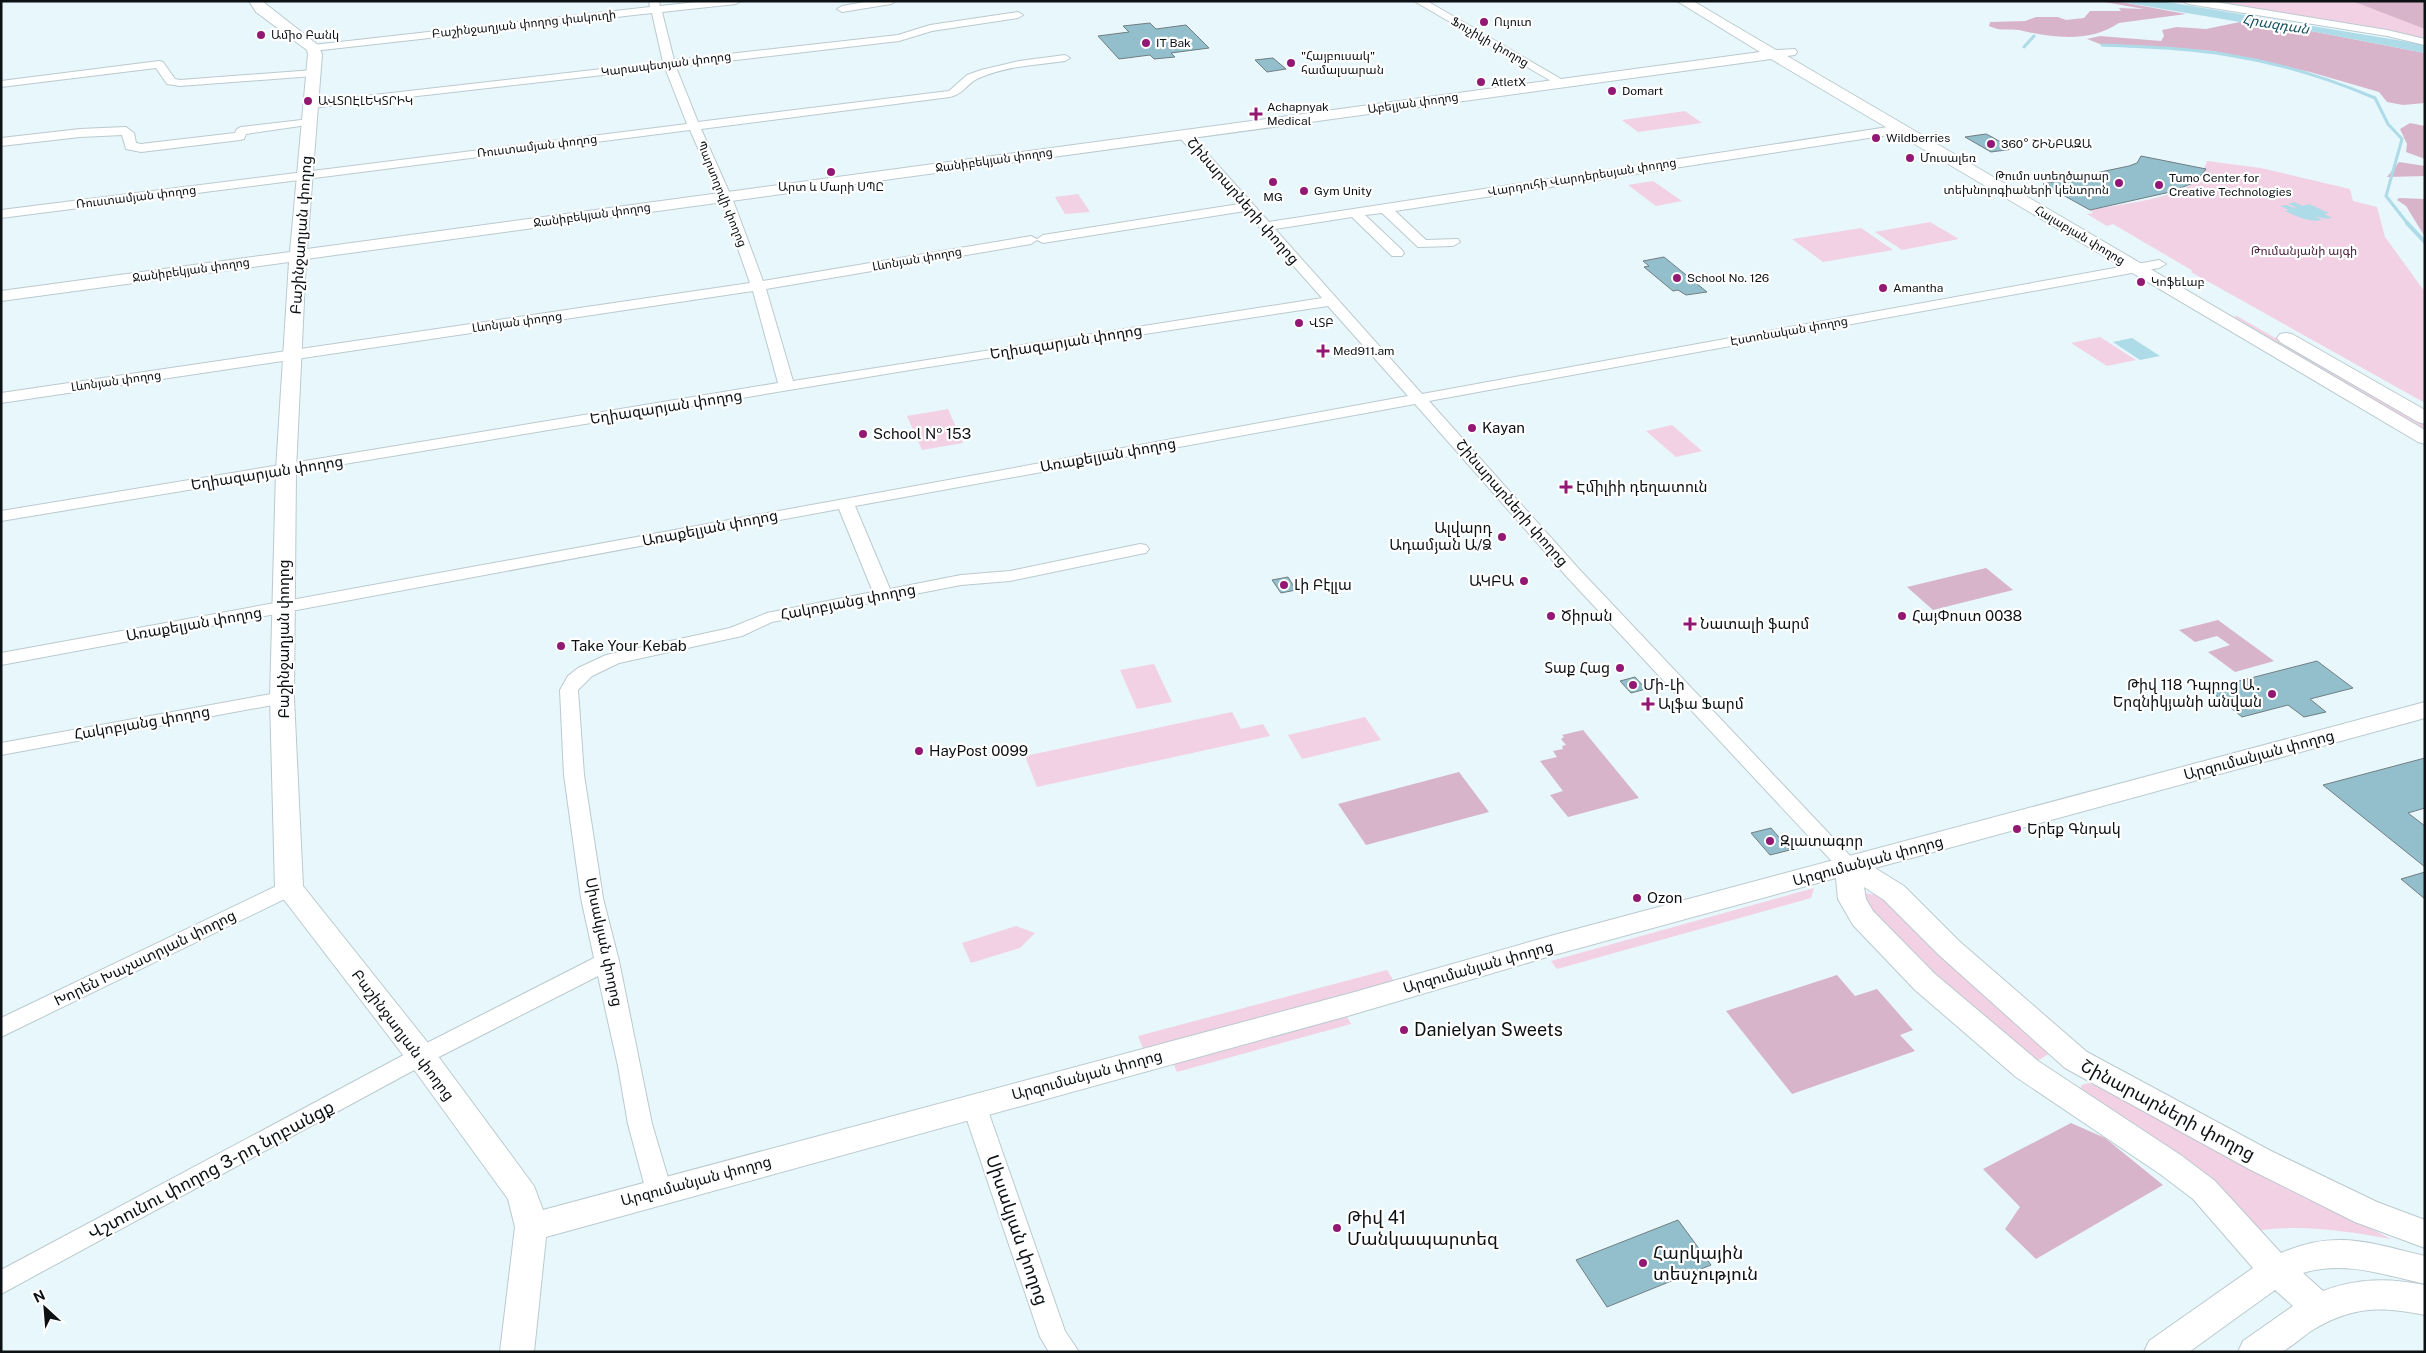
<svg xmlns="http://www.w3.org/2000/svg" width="2426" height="1353" font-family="'Public Sans','Noto Sans Armenian',sans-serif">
<rect width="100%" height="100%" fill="#e7f7fc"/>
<g fill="#f3d1e5">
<path d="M 2169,1 L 2425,1 L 2425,42 L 2396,36 Z"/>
<path d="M 1685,111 L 1702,123 L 1638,132 L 1622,120 Z"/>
<path d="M 2207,161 L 2261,168 L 2350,189 L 2353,201 L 2377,207 L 2385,237 L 2425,292 L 2425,403 L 2191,272 L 2193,271 L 2113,224 L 2107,226 L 2087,214 L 2093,213 L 2090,210 C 2120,204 2170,200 2195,182 C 2202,177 2204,169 2207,161 Z"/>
<path d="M 1653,181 L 1682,201 L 1656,206 L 1628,185 Z"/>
<path d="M 1078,194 L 1090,212 L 1065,214 L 1055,197 Z"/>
<path d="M 1930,222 L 1959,239 L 1902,250 L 1875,232 Z"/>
<path d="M 1861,228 L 1893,250 L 1823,262 L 1792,239 Z"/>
<path d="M 2237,316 L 2425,424 L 2425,430 L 2234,317 Z"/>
<path d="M 2100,337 L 2103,339 L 2136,360 L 2107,366 L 2071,343 Z"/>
<path d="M 948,409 L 963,443 L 922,450 L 907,416 Z"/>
<path d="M 1672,425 L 1702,451 L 1676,457 L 1646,431 Z"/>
<path d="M 1154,664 L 1172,702 L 1137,709 L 1120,670 Z"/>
<path d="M 1232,712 L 1241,729 L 1263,724 L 1270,736 L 1037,787 L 1025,756 Z"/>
<path d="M 1365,717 L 1381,740 L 1302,759 L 1288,735 Z"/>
<path d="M 1814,888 L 1811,898 L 1557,969 L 1551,961 Z"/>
<path d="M 1865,893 L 1886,897 L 2050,1053 L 2039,1060 L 2025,1057 L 1920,967 L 1860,897 Z"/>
<path d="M 1016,926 L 1035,933 L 1020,948 L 971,963 L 962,943 Z"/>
<path d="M 1387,970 L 1395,983 L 1144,1051 L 1138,1036 Z"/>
<path d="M 1344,1011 L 1351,1024 L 1177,1072 L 1171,1058 Z"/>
<path d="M 2088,1083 L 2101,1087 L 2391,1239 C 2345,1231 2297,1223 2251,1232 L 2079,1091 L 2082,1085 Z"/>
</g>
<g fill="#d8b4ca">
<path d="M 2099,1 L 2116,1 L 2186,14 L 2119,23 C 2089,43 2053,38 2019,30 C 2009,28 2002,32 1989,26 L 1990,22 L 2025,21 L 2036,17 L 2058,17 L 2066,20 L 2084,18 L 2090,11 L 2121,11 L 2119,8 L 2144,9 Z"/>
<path d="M 2425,1 L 2425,29 L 2355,2 L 2358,1 Z"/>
<path d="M 2240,22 L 2280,25 L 2425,53 L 2425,103 L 2403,105 L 2387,102 L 2379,92 L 2310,72 L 2238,56 L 2212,51 L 2105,46 L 2087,39 L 2100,36 L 2161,41 L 2164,36 L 2162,30 L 2177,27 L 2206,29 Z"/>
<path d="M 2410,123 L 2425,126 L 2425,159 L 2406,152 L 2407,144 L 2400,129 Z"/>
<path d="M 2399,162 L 2425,166 L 2425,176 L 2387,177 Z"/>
<path d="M 2399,198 L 2425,199 L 2425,237 L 2406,206 L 2397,200 Z"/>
<path d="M 1986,568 L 2013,590 L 1933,610 L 1907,587 Z"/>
<path d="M 2218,620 L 2274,661 L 2235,672 L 2208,652 L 2230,645 L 2217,636 L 2195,642 L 2179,630 Z"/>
<path d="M 1583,730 L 1639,798 L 1568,817 L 1550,795 L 1563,791 L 1540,761 L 1557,757 L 1553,751 L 1563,749 L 1562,746 L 1566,745 L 1561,739 L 1564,737 L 1562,735 Z"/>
<path d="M 1459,772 L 1489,812 L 1366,845 L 1338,804 Z"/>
<path d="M 1837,975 L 1855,996 L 1877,989 L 1913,1030 L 1900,1035 L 1915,1051 L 1792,1094 L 1726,1011 Z"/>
<path d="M 2071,1123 L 2105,1138 L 2163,1185 L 2036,1259 L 2005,1229 L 2020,1207 L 1983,1169 Z"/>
</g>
<g fill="#addbe7">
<path d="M 2116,1 L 2161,1 L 2421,44 L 2425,46 L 2425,53 L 2280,25 L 2240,22 Z"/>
<path d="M 2294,202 L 2303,206 L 2309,204 L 2329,213 L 2324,214 L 2332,218 L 2326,219 L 2315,216 L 2322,220 C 2312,223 2295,216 2285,211 L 2289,210 L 2280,206 L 2286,205 L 2295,208 L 2296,207 L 2288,204 Z"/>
<path d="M 2132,338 L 2160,356 L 2140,360 L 2113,342 Z"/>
</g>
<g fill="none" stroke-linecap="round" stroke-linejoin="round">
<g stroke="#addbe7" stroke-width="3">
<path d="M 2102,45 C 2144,47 2187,48 2228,55 C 2279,63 2328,78 2375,98 L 2388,124 L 2402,139 L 2386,196 L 2408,224"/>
<path d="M 2024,47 L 2034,36"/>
</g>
<path stroke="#addbe7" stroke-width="4" d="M 2407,223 L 2425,242"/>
</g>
<g fill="#92bfcb" stroke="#707e82">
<path d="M 1150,23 L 1156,29 L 1186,25 L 1209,48 L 1171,53 L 1175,57 L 1154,59 L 1150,55 L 1119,59 L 1098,36 L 1129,32 L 1123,26 Z"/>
<path d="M 1273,58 L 1286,69 L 1267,72 L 1255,60 Z"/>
<path d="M 1986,134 L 1992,137 L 2013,149 L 1991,152 L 1965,137 Z"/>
<path d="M 2141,156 L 2206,169 L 2196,182 L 2170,192 L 2090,210 L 2043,184 L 2129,166 L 2137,163 Z"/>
<path d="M 1664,257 L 1707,292 L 1686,295 L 1678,290 L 1673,291 L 1644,267 L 1649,266 L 1643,261 Z"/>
<path d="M 1288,577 L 1296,590 L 1281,593 L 1272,580 Z"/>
<path d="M 2317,661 L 2353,688 L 2310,699 L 2326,712 L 2304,717 L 2288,705 L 2242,717 L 2208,689 Z"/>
<path d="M 1635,677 L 1646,689 L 1631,693 L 1620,681 Z"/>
<path d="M 2425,758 L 2425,808 L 2408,813 L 2425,826 L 2425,867 L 2323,785 Z"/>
<path d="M 1771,828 L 1790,850 L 1770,855 L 1751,833 Z"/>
<path d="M 2425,872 L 2425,899 L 2401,879 Z"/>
<path d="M 1678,1220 L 1711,1265 L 1607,1307 L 1576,1260 Z"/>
</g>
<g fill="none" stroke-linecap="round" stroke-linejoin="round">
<g stroke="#bacace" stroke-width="2">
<g id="minor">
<path d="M 649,1 L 659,1 L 660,6 L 706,1 L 741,1 L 736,4 L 662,12 L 674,60 L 898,35 L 930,25 L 1018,12 L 1023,15 L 1018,18 L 932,31 L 899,41 L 676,67 L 698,122 L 949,91 L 967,75 L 981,70 L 1019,61 L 1065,55 L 1070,58 L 1065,61 C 1037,65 1006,66 979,78 C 967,83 964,94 950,97 L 701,129 L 734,203 L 763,281 L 1031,236 L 1037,239 L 1043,235 L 1239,204 L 1180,138 L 1178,135 L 1184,131 L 1188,132 L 1269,222 L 1901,125 L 1907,129 L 1901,133 L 1395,211 L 1426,240 L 1458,239 L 1460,242 L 1453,246 L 1418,247 L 1382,213 L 1365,215 L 1402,250 L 1404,253 L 1402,256 L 1392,256 L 1352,217 L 1275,229 L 1422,394 L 2159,260 L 2166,264 L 2159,268 L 1429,401 L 1579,569 L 1855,861 L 1859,866 L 1855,871 L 1848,873 L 1841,871 L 1567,577 L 1415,404 L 855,506 L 890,589 L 961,575 L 1010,571 L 1140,544 L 1146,545 L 1149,549 L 1146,553 L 1140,554 L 1010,581 L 961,585 L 772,622 L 742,636 L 619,663 L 592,676 L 578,690 L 584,775 L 603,898 L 619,961 L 652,1124 L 672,1191 L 668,1198 L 659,1202 L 650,1198 L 646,1191 L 628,1124 L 618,1066 L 598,976 L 429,1062 L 1,1294 L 1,1270 L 413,1050 L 594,958 L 581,898 L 564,775 L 560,690 L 568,676 L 578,668 L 606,655 L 730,628 L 767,613 L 873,592 L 839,509 L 1,665 L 1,653 L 1408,396 L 1328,306 L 922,368 L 1,521 L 1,511 L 778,383 L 753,291 L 1,403 L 1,393 L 750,283 L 722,203 L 690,130 L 1,218 L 1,210 L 687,124 L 665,68 L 312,108 L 306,105 L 312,102 L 663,62 L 652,13 L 313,51 L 308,48 L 313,45 L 650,7 ZM 1245,211 L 1322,298 L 793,381 L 766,289 L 1031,244 L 1037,240 L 1043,243 Z"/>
<path d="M 871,1 L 896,1 L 891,4 L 842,12 L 837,9 L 842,6 Z"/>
<path d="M 1414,1 L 1427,1 L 1568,83 L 1566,85 L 1558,85 Z"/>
<path d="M 2183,1 L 2209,1 L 2387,30 L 2425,39 L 2425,45 L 2387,36 L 2188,4 Z"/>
<path d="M 159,61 L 163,62 L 175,79 L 180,80 L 314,70 L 320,73 L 314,76 L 180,86 L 167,84 L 156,68 L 1,87 L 1,81 Z"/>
<path d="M 310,119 L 314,120 L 316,122 L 314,124 L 246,134 L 244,139 L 240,140 L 141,152 L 126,149 L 122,135 L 80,137 L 1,146 L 1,138 L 80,129 L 126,127 L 134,133 L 136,143 L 141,144 L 235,133 L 237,129 L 241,127 Z"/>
<path d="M 282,692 L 289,694 L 292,698 L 289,702 L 1,755 L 1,743 Z"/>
<path d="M 289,880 L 297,883 L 300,888 L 297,893 L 1,1037 L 1,1018 Z"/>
<path d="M 974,1095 L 983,1098 L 986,1105 L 1065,1331 L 1079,1352 L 1049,1352 L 1040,1337 L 962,1105 L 965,1098 Z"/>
</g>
</g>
<g stroke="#bacace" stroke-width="2">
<g id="major">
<path d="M 249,1 L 262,1 L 318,45 L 322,54 L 307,249 L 1760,52 L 1677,1 L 1693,1 L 1776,50 L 1795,49 L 1797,52 L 1795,55 L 1787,56 L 2425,430 L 2425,444 L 2418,442 L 1771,59 L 306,259 L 296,470 L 294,698 L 303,886 L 432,1048 L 534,1186 L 543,1210 L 1351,993 L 1554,935 L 2425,702 L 2425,718 L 1875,868 L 1904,886 L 1959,941 L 2087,1052 L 2271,1151 L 2377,1202 L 2425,1220 L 2425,1248 L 2355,1222 L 2249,1169 L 2065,1068 L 1939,955 L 1884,900 L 1864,887 L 1866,899 L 1873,911 L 1935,974 L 2038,1061 L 2182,1156 L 2215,1181 L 2281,1253 C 2336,1229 2370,1243 2425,1256 L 2425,1284 C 2385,1275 2344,1260 2303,1273 L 2323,1291 C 2358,1278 2388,1278 2425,1285 L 2425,1315 C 2379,1306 2352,1306 2311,1331 C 2302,1337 2293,1346 2283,1351 C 2275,1353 2248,1352 2238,1352 L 2243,1341 L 2293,1306 L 2275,1290 L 2189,1352 L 2144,1352 L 2149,1341 L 2253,1268 L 2193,1199 L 2160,1174 L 2016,1077 L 1915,990 L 1853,925 L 1838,899 L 1836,878 L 1554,955 L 1351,1015 L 546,1237 L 534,1352 L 500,1352 L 515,1227 L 508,1199 L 410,1064 L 275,888 L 270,698 L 276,470 L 289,262 L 1,301 L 1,291 L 290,252 L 308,54 L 307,50 L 256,12 Z"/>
<path d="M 2286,333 L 2292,334 L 2425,410 L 2425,424 L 2418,422 L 2280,342 L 2277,338 L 2280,334 Z"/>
</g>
</g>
<use href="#minor" fill="#fff" fill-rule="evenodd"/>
<use href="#major" fill="#fff" fill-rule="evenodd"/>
</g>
<g fill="#931874" stroke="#fff" stroke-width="2">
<circle cx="1484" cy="22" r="5"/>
<circle cx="261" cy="35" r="5"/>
<circle cx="1146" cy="43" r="5"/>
<circle cx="1291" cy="63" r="5"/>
<circle cx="1481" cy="82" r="5"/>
<circle cx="1612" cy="91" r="5"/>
<circle cx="308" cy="101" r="5"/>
<path d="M1253.5 106.5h5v5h5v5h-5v5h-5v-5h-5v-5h5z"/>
<circle cx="1876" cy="138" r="5"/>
<circle cx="1991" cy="144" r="5"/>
<circle cx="1910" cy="158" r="5"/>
<circle cx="831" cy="172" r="5"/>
<circle cx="1273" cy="182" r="5"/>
<circle cx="2119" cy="183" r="5"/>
<circle cx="2159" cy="185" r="5"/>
<circle cx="1304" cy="191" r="5"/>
<circle cx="1677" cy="278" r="5"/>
<circle cx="2141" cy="282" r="5"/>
<circle cx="1883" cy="288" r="5"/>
<circle cx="1299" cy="323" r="5"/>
<path d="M1320.5 343.5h5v5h5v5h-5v5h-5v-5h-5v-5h5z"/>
<circle cx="1472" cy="428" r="5"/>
<circle cx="863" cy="434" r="5"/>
<path d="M1563.5 479.5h5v5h5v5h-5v5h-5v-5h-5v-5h5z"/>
<circle cx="1502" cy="537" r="5"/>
<circle cx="1524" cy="581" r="5"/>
<circle cx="1284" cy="585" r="5"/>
<circle cx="1551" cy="616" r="5"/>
<circle cx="1902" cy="616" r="5"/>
<path d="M1687.5 616.5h5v5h5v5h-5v5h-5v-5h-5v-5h5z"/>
<circle cx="561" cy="646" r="5"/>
<circle cx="1620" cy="668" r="5"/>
<circle cx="1633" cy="685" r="5"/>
<circle cx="2272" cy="694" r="5"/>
<path d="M1645.5 696.5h5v5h5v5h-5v5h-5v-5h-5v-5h5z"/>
<circle cx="919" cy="751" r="5"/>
<circle cx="2017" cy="829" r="5"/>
<circle cx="1770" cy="841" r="5"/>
<circle cx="1637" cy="898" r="5"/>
<circle cx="1404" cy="1030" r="5"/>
<circle cx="1337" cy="1228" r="5"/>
<circle cx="1643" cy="1263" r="5"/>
</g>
<g text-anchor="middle" stroke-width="4.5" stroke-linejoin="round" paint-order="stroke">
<g font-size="12" fill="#0c1113" stroke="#fff" text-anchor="start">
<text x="1494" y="26">Ույուտ</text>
<text x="271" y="39">Ամիօ Բանկ</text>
<text x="1156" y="47">IT Bak</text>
<text x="1301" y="60">"Հայբուսակ"<tspan x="1301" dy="14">համալսարան</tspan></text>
<text x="1491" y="86">AtletX</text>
<text x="1622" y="95">Domart</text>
<text x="318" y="105">ԱՎՏՈԷԼԵԿՏՐԻԿ</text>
<text x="1267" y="111">Achapnyak<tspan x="1267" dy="14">Medical</tspan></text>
<text x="1886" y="142">Wildberries</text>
<text x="2001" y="148">360° ՇԻՆԲԱԶԱ</text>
<text x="1920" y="162">Մուսալեռ</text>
<text x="2109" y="180" text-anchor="end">Թումո ստեղծարար<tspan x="2109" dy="14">տեխնոլոգիաների կենտրոն</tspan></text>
<text x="2169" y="182">Tumo Center for<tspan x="2169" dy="14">Creative Technologies</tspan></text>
<text x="831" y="191" text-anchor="middle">Արտ և Մարի ՍՊԸ</text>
<text x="1314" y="195">Gym Unity</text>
<text x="1273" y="201" text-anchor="middle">MG</text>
<text x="1687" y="282">School No. 126</text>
<text x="2151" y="286">ԿոֆեԼաբ</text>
<text x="1893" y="292">Amantha</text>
<text x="1309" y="327">ՎՏԲ</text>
<text x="1333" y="355">Med911.am</text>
</g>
<g font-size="12" fill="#0c1113" stroke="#fff">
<text transform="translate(524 24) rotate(-6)" y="4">Բաշինջաղյան փողոց փակուղի</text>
<text transform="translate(1490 42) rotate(30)" y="4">Ֆուչիկի փողոց</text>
<text transform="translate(666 64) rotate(-7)" y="4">Կարապետյան փողոց</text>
<text transform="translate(1413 103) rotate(-8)" y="4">Աբելյան փողոց</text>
<text transform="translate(537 146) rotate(-7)" y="4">Ռուստամյան փողոց</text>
<text transform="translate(994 160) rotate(-8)" y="4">Ջանիբեկյան փողոց</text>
<text transform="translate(1582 177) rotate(-9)" y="4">Վարդուհի Վարդերեսյան փողոց</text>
<text transform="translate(722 194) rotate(68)" y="4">Պարսողովի փողոց</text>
<text transform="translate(136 197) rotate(-7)" y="4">Ռուստամյան փողոց</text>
<text transform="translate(592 215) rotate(-8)" y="4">Ջանիբեկյան փողոց</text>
<text transform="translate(2080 235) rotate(31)" y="4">Հալաբյան փողոց</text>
<text transform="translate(917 259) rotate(-10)" y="4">Լևոնյան փողոց</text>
<text transform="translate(191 270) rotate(-8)" y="4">Ջանիբեկյան փողոց</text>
<text transform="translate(517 322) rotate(-8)" y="4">Լևոնյան փողոց</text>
<text transform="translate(1789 331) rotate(-10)" y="4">Էստոնական փողոց</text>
<text transform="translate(116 381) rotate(-8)" y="4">Լևոնյան փողոց</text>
</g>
<g font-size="12" fill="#4e213f" stroke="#fff">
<text x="2304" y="255">Թումանյանի այգի</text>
</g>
<g font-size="14" font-style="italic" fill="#12505e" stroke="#fff">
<text transform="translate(2276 24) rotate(9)" y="5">Հրազդան</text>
</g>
<g font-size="15" fill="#0c1113" stroke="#fff">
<text transform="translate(1243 201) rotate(49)" y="5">Շինարարների փողոց</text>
<text transform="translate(301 235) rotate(-86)" y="5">Բաշինջաղյան փողոց</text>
<text transform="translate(1066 342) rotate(-9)" y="5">Եղիազարյան փողոց</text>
<text transform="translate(666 407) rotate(-9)" y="5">Եղիազարյան փողոց</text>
<text transform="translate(1108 455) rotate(-10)" y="5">Առաքելյան փողոց</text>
<text transform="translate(267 473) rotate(-9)" y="5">Եղիազարյան փողոց</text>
<text transform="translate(1512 503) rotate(49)" y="5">Շինարարների փողոց</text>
<text transform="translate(710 528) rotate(-11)" y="5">Առաքելյան փողոց</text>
<text transform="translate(848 602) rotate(-11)" y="5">Հակոբյանց փողոց</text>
<text transform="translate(194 624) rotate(-10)" y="5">Առաքելյան փողոց</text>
<text transform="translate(284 639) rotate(-90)" y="5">Բաշինջաղյան փողոց</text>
<text transform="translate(142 723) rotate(-10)" y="5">Հակոբյանց փողոց</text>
<text transform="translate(2259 755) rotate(-15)" y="5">Արզումանյան փողոց</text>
<text transform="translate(1868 861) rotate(-15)" y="5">Արզումանյան փողոց</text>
<text transform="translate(604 942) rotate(78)" y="5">Սիսակյան փողոց</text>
<text transform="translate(145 958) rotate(-26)" y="5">Խորեն Խաչատրյան փողոց</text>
<text transform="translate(1478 967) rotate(-16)" y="5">Արզումանյան փողոց</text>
<text transform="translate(403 1035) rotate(53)" y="5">Բաշինջաղյան փողոց</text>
<text transform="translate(1087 1075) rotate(-15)" y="5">Արզումանյան փողոց</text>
<text transform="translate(696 1181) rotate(-15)" y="5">Արզումանյան փողոց</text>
</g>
<g font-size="15" fill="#0c1113" stroke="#fff" text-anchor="start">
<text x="1482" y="433">Kayan</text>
<text x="873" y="439">School № 153</text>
<text x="1576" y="492">Էմիլիի դեղատուն</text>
<text x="1492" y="533" text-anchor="end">Ալվարդ<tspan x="1492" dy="17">Ադամյան Ա/Ձ</tspan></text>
<text x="1514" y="586" text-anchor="end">ԱԿԲԱ</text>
<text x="1294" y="590">Լի Բէլլա</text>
<text x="1561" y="621">Ծիրան</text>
<text x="1912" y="621">ՀայՓոստ 0038</text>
<text x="1700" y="629">Նատալի ֆարմ</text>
<text x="571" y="651">Take Your Kebab</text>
<text x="1610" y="673" text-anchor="end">Տաք Հաց</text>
<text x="1643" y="690">Մի-Լի</text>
<text x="2262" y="690" text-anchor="end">Թիվ 118 Դպրոց Ա․<tspan x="2262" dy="17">Երզնիկյանի անվան</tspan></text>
<text x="1658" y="709">Ալֆա Ֆարմ</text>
<text x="929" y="756">HayPost 0099</text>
<text x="2027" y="834">Երեք Գնդակ</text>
<text x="1780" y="846">Զլատագոր</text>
<text x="1647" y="903">Ozon</text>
</g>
<g font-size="18" fill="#0c1113" stroke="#fff" text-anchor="start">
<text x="1414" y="1036">Danielyan Sweets</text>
<text x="1347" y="1224">Թիվ 41<tspan x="1347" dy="21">Մանկապարտեզ</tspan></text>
<text x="1653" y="1259">Հարկային<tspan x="1653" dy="21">տեսչություն</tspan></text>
</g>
<g font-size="18" fill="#0c1113" stroke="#fff">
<text transform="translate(2168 1110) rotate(28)" y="6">Շինարարների փողոց</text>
<text transform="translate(211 1170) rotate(-28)" y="6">Վշտունու փողոց 3-րդ նրբանցք</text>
<text transform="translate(1017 1230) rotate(71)" y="6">Սիսակյան փողոց</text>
</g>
</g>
<rect width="2426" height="1353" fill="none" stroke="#0c1113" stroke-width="5"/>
<g transform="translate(45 1308) rotate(334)" stroke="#ffffff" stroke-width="4" paint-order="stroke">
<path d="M0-4L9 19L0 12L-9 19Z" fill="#0c1113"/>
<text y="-8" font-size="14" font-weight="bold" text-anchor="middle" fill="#0c1113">N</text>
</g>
</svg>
